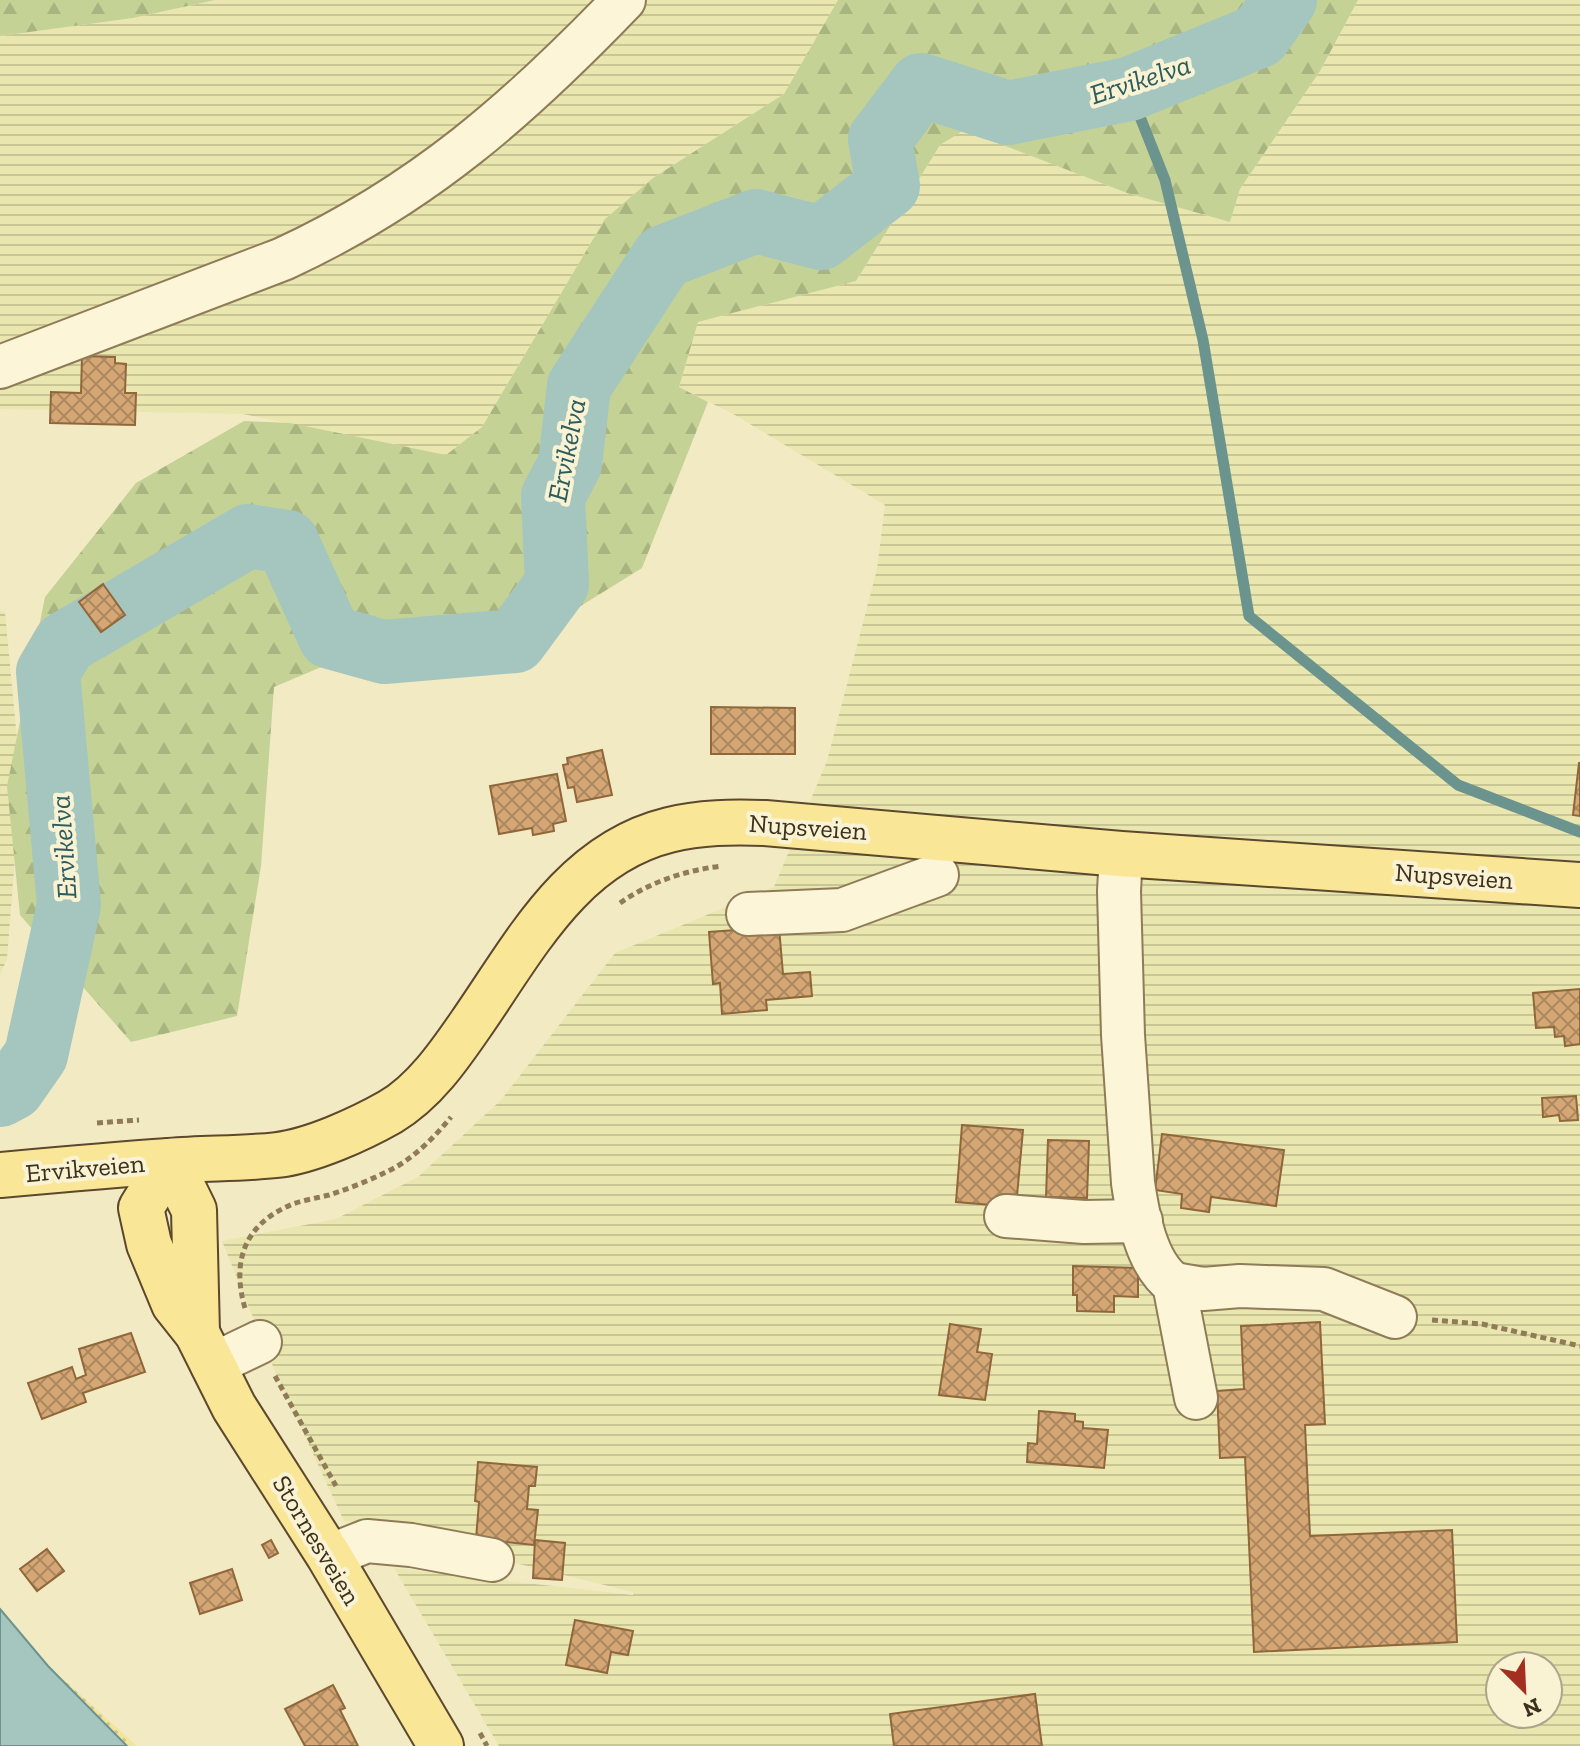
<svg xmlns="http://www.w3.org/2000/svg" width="1580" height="1746" font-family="'Zilla Slab',serif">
<defs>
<pattern id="farmland-rules" width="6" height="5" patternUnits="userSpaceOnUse" patternTransform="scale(2)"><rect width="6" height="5" fill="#e9e6af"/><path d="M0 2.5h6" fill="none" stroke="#c9c696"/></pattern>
<pattern id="forest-firs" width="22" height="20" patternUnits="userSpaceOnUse" patternTransform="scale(2)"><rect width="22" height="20" fill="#c4d295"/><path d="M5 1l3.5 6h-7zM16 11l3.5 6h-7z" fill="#a9b580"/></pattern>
<pattern id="sand-dots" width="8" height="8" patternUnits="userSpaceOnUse" patternTransform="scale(2)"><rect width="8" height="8" fill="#f1e49d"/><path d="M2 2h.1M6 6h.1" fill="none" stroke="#d0c487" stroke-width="1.8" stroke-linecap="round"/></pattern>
<pattern id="building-cross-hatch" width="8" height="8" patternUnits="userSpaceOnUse" patternTransform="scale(2)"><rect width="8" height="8" fill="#d4a775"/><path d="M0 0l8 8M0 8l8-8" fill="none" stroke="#ad885f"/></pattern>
</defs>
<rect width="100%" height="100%" fill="#f2eac3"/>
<g fill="url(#farmland-rules)" fill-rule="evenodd">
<path d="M 215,0 L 838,0 L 784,94 L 653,178 L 605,219 L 482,427 L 446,455 L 243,414 L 0,409 L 0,36 L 133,18 Z"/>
<path d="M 1358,0 L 1580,0 L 1580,1746 L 499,1746 L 394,1568 L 633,1595 L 633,1592 L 344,1521 L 277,1376 L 222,1241 L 336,1219 L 418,1177 L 501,1100 L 615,953 L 774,887 L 827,761 L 877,569 L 885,505 L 735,415 L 679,387 L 698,322 L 856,281 L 940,145 L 964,129 L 1127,193 L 1230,222 L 1240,189 L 1320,71 ZM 1500,1666 L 1548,1666 L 1548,1714 L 1500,1714 Z"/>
<path d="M 0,611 L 5,613 L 21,780 L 7,959 L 0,975 Z"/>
</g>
<g fill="url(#forest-firs)">
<path d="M 0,0 L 215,0 L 133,18 L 0,36 Z"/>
<path d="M 838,0 L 1358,0 L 1320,71 L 1240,189 L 1230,222 L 1127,193 L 964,130 L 940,145 L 856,281 L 698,322 L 679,387 L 708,402 L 642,568 L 550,625 L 383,641 L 274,687 L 261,866 L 237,1016 L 131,1042 L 20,915 L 7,786 L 45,597 L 136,483 L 244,421 L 290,423 L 446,455 L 482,427 L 605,219 L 653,178 L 784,94 Z"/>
</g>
<path fill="url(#sand-dots)" d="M 63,1679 L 137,1746 L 105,1746 L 44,1685 Z"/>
<path fill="#a5c5bf" stroke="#6b948f" stroke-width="2" d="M 0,1609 L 48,1666 L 127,1746 L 0,1746 Z"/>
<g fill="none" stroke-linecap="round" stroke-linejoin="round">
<path stroke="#6b948f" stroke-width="11" d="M 1129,89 L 1165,180 L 1203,340 L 1249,616 L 1458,785 L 1580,832"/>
<path stroke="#a5c5bf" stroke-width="64" d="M 0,1095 L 13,1088 L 36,1055 L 69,905 L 48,672 L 65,643 L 248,536 L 287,542 L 330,637 L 384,652 L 515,641 L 557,584 L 553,496 L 570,464 L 579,386 L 663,257 L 756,221 L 821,238 L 888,186 L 880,139 L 921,85 L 1008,113 L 1129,89 L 1259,36 L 1285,0"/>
</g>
<g fill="url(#building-cross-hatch)" stroke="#90663b" stroke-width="2">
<path d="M 82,356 L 115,357 L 115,363 L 126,364 L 125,393 L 136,393 L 135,425 L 50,423 L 51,392 L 81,393 Z"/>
<path d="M 103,584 L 125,615 L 101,632 L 79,602 Z"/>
<path d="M 711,707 L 795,708 L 795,754 L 711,754 Z"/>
<path d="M 602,750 L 612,795 L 577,802 L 574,787 L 568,788 L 563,765 L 568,764 L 567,758 Z"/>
<path d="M 1579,763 L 1580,763 L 1580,816 L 1573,815 Z"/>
<path d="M 557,774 L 566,821 L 553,824 L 554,831 L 533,835 L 532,828 L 499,834 L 490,786 Z"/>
<path d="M 779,927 L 783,974 L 810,972 L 812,996 L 766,1000 L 767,1010 L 722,1014 L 720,983 L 713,984 L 709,932 Z"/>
<path d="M 1580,989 L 1580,1044 L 1565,1046 L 1564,1036 L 1555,1037 L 1554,1027 L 1536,1028 L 1533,993 Z"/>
<path d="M 1576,1096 L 1578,1120 L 1560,1121 L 1559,1115 L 1543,1117 L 1542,1098 Z"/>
<path d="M 962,1125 L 1023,1130 L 1016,1207 L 956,1202 Z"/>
<path d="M 1162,1134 L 1284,1150 L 1276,1206 L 1211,1197 L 1209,1212 L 1181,1208 L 1182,1194 L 1155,1190 Z"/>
<path d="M 1048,1140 L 1089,1141 L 1087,1198 L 1046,1197 Z"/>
<path d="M 1073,1266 L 1138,1268 L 1138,1297 L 1114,1296 L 1114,1312 L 1077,1311 L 1077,1295 L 1073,1295 Z"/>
<path d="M 1320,1322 L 1325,1424 L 1305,1425 L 1310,1536 L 1452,1530 L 1457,1642 L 1254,1652 L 1245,1457 L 1220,1458 L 1217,1391 L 1244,1389 L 1241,1326 Z"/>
<path d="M 950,1324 L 981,1329 L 977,1352 L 992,1354 L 985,1400 L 939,1395 Z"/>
<path d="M 131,1333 L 145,1372 L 83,1393 L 86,1402 L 42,1419 L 28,1383 L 72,1367 L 76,1379 L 86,1375 L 79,1349 Z"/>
<path d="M 1039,1411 L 1075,1414 L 1075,1421 L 1083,1422 L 1083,1428 L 1108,1430 L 1104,1468 L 1027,1462 L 1028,1443 L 1037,1444 Z"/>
<path d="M 478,1462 L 537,1467 L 535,1486 L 529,1486 L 527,1509 L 538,1510 L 534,1545 L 476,1539 L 479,1502 L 475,1501 Z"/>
<path d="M 271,1540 L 278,1553 L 269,1558 L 262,1545 Z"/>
<path d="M 535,1540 L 565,1543 L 562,1580 L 533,1578 Z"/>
<path d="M 47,1549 L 64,1571 L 37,1591 L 20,1569 Z"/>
<path d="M 232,1569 L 242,1600 L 200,1614 L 190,1583 Z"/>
<path d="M 575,1620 L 633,1631 L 628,1655 L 611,1652 L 607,1673 L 566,1665 Z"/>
<path d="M 333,1685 L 345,1708 L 340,1710 L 358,1746 L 305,1746 L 285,1709 Z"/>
<path d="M 1035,1694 L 1042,1746 L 894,1746 L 890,1714 Z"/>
</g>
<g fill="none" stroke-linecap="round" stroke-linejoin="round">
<g stroke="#8f7b57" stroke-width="46">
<g id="minor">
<path d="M 0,367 L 283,259 C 422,195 519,109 624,0"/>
<path d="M 1121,854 L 1119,891 L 1123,1035 L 1133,1183 C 1138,1216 1146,1264 1174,1284 L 1196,1398"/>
<path d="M 748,914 L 842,910 L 937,875"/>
<path d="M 1006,1216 L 1084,1222 L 1141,1221"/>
<path d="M 1174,1284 L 1203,1289 L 1240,1286 L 1324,1289 L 1395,1317"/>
<path d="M 212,1365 L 260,1342"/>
<path d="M 329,1556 L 367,1541 L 411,1545 L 492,1560"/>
</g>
</g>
<g stroke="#5c482c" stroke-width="48">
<g id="major">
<path d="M 170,1161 L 141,1208 L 149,1244 L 174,1304 L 197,1333 L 234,1407 L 329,1556 L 441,1746"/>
<path d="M 170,1161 L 194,1210 L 197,1333"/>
<path d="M 0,1175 C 56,1170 112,1165 169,1161 C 205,1158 242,1159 277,1155 C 312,1151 360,1129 390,1112 C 424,1092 449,1056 471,1024 C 524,948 571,854 669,830 C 700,822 733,822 765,823 L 1121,854 L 1580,885"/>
</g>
</g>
<g stroke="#8f7b57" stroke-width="5" stroke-dasharray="6 4" stroke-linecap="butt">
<path d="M 620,903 C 650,882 686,870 722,866"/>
<path d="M 97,1123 L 139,1120"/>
<path d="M 245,1308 C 231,1261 245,1223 293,1204 C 304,1200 317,1198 329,1195 C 348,1189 368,1181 386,1172 C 411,1161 434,1138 451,1117"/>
<path d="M 1432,1320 L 1482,1324 L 1580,1346"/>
<path d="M 275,1376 L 336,1486"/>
<path d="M 480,1733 L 487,1746"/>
</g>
<use href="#minor" stroke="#fcf5d7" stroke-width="42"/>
<use href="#major" stroke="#f9e697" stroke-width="44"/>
</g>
<g text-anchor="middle" stroke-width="8" stroke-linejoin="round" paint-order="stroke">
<g font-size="26" fill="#3d301d" stroke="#f9f2d3">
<text transform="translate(808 827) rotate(4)" y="9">Nupsveien</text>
<text transform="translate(1454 876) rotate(4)" y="9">Nupsveien</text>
<text transform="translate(85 1168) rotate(-5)" y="9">Ervikveien</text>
<text transform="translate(317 1540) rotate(59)" y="9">Stornesveien</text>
</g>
<g font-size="28" font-style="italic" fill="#2b5c5e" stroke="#f9f2d3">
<text transform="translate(1140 79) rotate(-18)" y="10">Ervikelva</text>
<text transform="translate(566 450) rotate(-79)" y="10">Ervikelva</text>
<text transform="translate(63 847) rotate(-94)" y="10">Ervikelva</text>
</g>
</g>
<g transform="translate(1524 1690) rotate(156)"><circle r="38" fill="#f9f2d3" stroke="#aea48a" stroke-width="2"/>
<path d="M0-6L14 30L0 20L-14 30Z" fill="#a42f21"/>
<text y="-12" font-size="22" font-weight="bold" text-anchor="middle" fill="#3d301d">N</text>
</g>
</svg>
